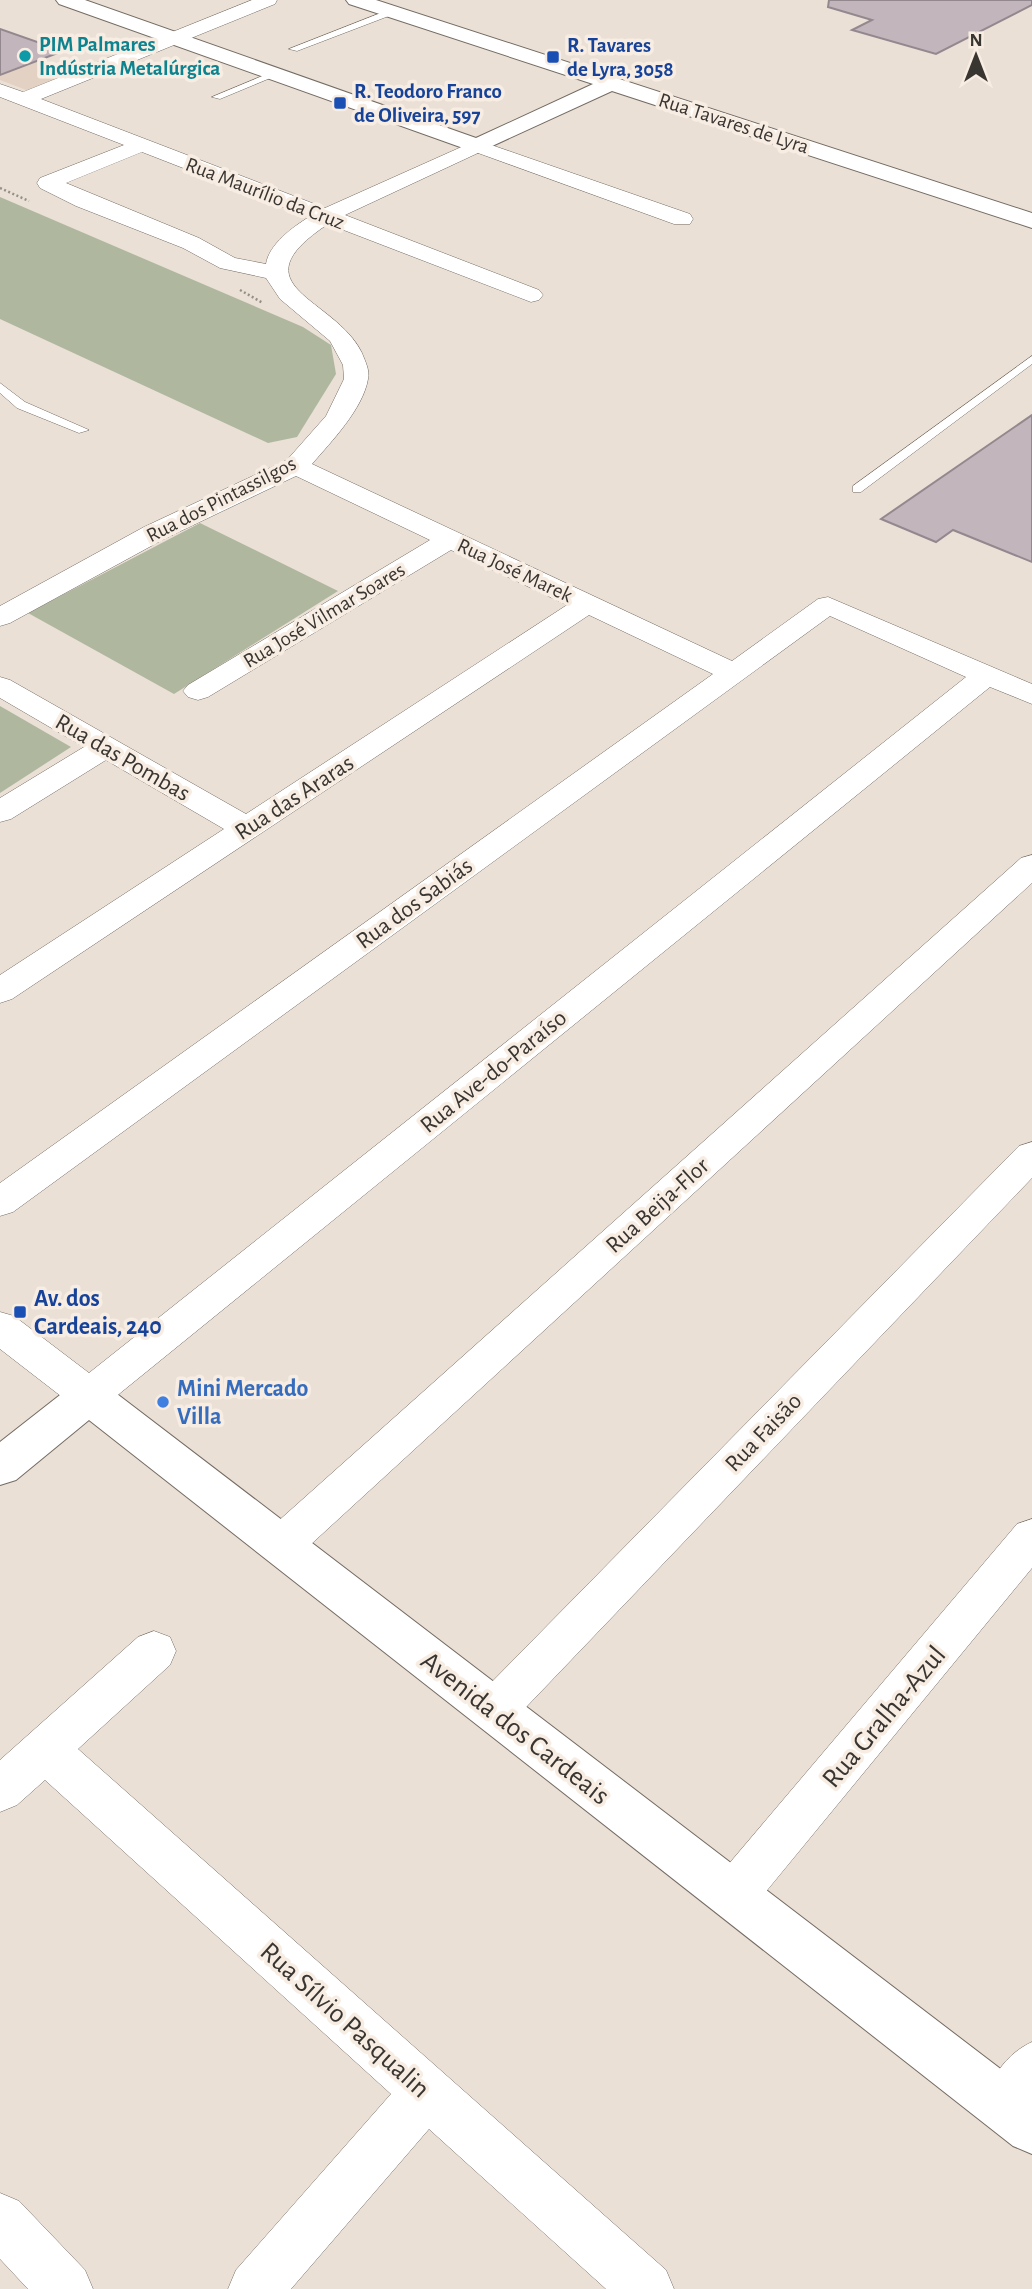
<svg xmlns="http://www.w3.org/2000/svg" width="1032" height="2289" font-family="'Alegreya Sans',sans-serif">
<rect width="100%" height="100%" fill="#eae0d6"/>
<path fill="#e3d2c3" d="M 0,29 L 63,51 L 38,61 L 72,74 L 29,91 L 0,80 Z"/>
<g fill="#b0b79f">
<path d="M 0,197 L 303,327 L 331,345 L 336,374 L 297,437 L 268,443 L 0,319 Z"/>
<path d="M 200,523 L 338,591 L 174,694 L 28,613 Z"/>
<path d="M 0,706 L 71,747 L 0,793 Z"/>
</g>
<g fill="#c2b5bc" stroke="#94888f" stroke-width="2">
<path d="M 829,0 L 1032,0 L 1032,5 L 936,54 L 852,30 L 872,20 L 828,7 Z"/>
<path d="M 0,29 L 63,51 L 0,75 Z"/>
<path d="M 1032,415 L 1032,562 L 953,530 L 936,542 L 881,519 Z"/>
</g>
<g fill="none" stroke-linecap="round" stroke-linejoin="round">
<g stroke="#746b62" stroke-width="1">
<g id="service">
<path d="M 391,9 L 395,12 L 394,14 L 297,51 L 289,49 Z"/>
<path d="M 272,72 L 280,74 L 220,99 L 212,97 Z"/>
<path d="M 1032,356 L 1032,364 L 861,492 L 853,492 L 853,486 Z"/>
<path d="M 0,383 L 25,402 L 89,430 L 79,433 L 17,408 L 0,393 Z"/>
</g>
</g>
<g stroke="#746b62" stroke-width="1">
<g id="minor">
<path d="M 252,0 L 277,0 L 275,4 L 41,99 L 325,208 L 477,140 L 690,214 L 693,219 L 690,224 L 674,224 L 478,153 L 345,215 L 539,290 L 543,295 L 539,300 L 531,302 L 328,224 C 233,287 335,297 362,353 C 365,361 370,370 368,379 C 363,409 331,442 312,464 L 732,661 L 818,599 L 828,597 L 1032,684 L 1032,704 L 990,687 L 103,1407 L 89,1412 L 75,1407 L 0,1349 L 0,1312 L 14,1316 L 89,1373 L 966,677 L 830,616 L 13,1212 L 0,1216 L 0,1183 L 713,674 L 589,615 L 12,999 L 0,1003 L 0,975 L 224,829 L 106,760 L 11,819 L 0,822 L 0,798 L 84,747 L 0,698 L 0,677 L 10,680 L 246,814 L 567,605 L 451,550 L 208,697 L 198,700 L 188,697 L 183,691 L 188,685 L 430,540 L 296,476 L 164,539 L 10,623 L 0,626 L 0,606 L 144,527 L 287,460 L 326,416 L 344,379 L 343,365 L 330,341 L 280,299 L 266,278 L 220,268 L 183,248 L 76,206 L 40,188 L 37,183 L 40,178 L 124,145 L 0,97 L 0,84 L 23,92 ZM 142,152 L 309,217 C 293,227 269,244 266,264 L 235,258 L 199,238 L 66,183 Z"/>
<path d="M 1032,855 L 1032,883 L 296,1558 L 281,1563 L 266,1558 L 259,1545 L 266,1532 L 1021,858 Z"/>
<path d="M 1032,1142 L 1032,1178 L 510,1724 L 494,1730 L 478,1724 L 471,1710 L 478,1696 L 1019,1146 Z"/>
<path d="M 1032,1519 L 1032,1568 L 750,1911 L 733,1918 L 716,1911 L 709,1895 L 716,1879 L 1017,1524 Z"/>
<path d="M 154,1631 L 170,1637 L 176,1651 L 170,1665 L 78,1749 L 666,2270 L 674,2289 L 606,2289 L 429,2129 L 291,2289 L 228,2289 L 236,2270 L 391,2094 L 45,1780 L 17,1805 L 0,1812 L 0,1760 L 138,1637 Z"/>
<path d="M 1032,2042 L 1032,2113 L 1024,2124 L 1006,2132 L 988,2124 L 980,2106 C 991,2079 1005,2054 1032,2042 Z"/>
<path d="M 0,2193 L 19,2201 L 85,2270 L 93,2289 L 28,2289 L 0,2259 Z"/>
</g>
</g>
<g stroke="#746b62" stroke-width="2">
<path id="tertiary" d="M 89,1379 L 104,1384 L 1032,2093 L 1032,2154 L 1013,2146 L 89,1420 L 16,1480 L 0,1485 L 0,1442 L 74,1384 Z"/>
</g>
<g stroke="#746b62" stroke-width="2">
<path id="secondary" d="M 56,0 L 85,0 L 476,138 L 593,84 L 349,4 L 346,0 L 376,0 L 1032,213 L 1032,228 L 612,91 L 477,153 L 59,4 Z"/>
</g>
<g stroke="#968f88" stroke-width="2.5" stroke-dasharray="2 2.5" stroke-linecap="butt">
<path d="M 0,188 L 29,201"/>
<path d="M 240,290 L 263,303"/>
</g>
<use href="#service" fill="#fff" fill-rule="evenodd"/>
<use href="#minor" fill="#fff" fill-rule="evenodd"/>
<use href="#tertiary" fill="#fff" fill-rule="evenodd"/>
<use href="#secondary" fill="#fff" fill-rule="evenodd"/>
</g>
<circle fill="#0f9aa8" stroke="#f8ede3" stroke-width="2.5" cx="25" cy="56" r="7"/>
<g fill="#1a4fb4" stroke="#f8ede3" stroke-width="2.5">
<rect x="546" y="50" width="14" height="14" rx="3.5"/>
<rect x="333" y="96" width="14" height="14" rx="3.5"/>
<rect x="13" y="1305" width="14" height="14" rx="3.5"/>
</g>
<circle fill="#3f7fe0" stroke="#f8ede3" stroke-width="2.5" cx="163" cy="1402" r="7"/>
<g text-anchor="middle" stroke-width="7" stroke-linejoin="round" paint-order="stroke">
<g font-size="21" font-weight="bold" fill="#0d838f" stroke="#f8ede3" text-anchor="start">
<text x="39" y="51">PIM Palmares<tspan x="39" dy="24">Indústria Metalúrgica</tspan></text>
</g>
<g font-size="21" font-weight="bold" fill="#164399" stroke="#f8ede3" text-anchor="start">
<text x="567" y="52">R. Tavares<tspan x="567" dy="24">de Lyra, 3058</tspan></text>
<text x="354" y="98">R. Teodoro Franco<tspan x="354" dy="24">de Oliveira, 597</tspan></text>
</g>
<g font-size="21" fill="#393531" stroke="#f8ede3">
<text transform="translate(734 123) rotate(18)" y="7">Rua Tavares de Lyra</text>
<text transform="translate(265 193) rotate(21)" y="7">Rua Maurílio da Cruz</text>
<text transform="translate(221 499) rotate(-27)" y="7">Rua dos Pintassilgos</text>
<text transform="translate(515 570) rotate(25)" y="7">Rua José Marek</text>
<text transform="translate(324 615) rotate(-31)" y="7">Rua José Vilmar Soares</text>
</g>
<g font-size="24" fill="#393531" stroke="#f8ede3">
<text transform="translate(123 757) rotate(30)" y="8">Rua das Pombas</text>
<text transform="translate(294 797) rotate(-33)" y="8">Rua das Araras</text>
<text transform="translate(414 903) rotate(-36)" y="8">Rua dos Sabiás</text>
<text transform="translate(493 1071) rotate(-39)" y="8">Rua Ave-do-Paraíso</text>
<text transform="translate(657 1205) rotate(-42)" y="8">Rua Beija-Flor</text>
<text transform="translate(763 1432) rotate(-46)" y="8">Rua Faisão</text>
</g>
<g font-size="24" font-weight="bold" fill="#164399" stroke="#f8ede3" text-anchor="start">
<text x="34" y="1306">Av. dos<tspan x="34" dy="28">Cardeais, 240</tspan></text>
</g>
<g font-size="24" font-weight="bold" fill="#366cbe" stroke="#f8ede3" text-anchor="start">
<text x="177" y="1396">Mini Mercado<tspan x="177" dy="28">Villa</tspan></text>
</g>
<g font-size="28" fill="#393531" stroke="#f8ede3">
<text transform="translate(883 1716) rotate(-50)" y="10">Rua Gralha-Azul</text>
<text transform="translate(516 1727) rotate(38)" y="10">Avenida dos Cardeais</text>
<text transform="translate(346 2019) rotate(42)" y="10">Rua Sílvio Pasqualin</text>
</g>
</g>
<g transform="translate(976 56)" stroke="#f8ede3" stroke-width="5" paint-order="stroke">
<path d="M0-5L12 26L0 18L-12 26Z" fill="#393531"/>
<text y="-10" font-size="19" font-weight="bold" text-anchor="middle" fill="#393531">N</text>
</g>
</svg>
